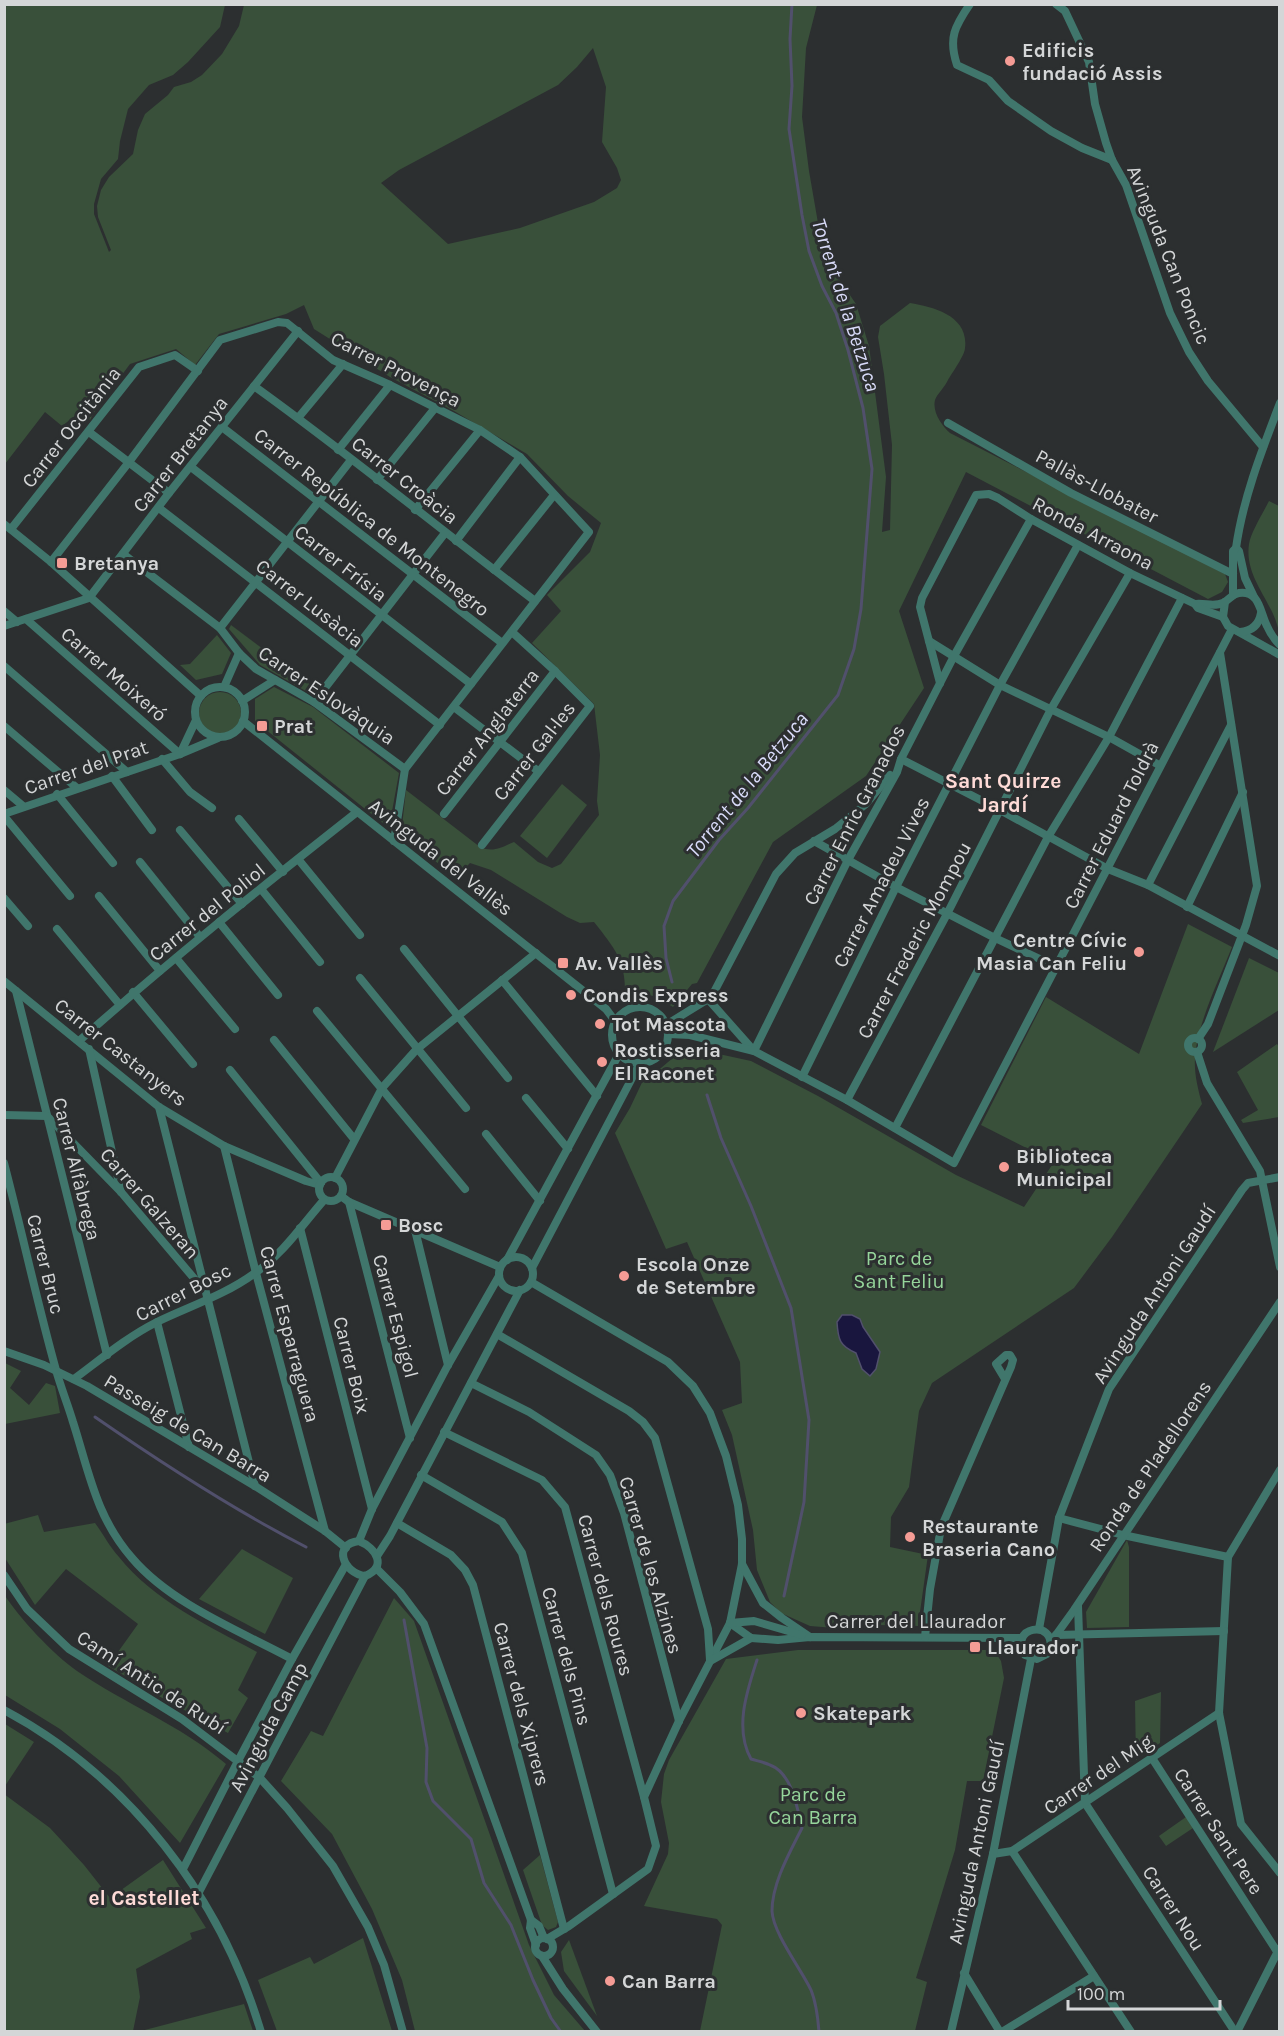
<svg xmlns="http://www.w3.org/2000/svg" width="1284" height="2036" font-family="Karla,sans-serif">
<rect width="100%" height="100%" fill="#2c2f30"/>
<g fill="#39503a" fill-rule="evenodd">
<path d="M 5,5 L 225,5 L 220,27 L 188,62 L 173,75 L 149,85 L 128,109 L 120,141 L 118,159 L 101,179 L 94,204 L 94,214 L 109,252 L 111,250 L 98,217 L 97,206 L 101,190 L 109,177 L 133,154 L 138,130 L 145,114 L 168,95 L 174,87 L 191,82 L 202,75 L 222,54 L 239,26 L 244,5 L 817,5 L 806,48 L 802,117 L 809,171 L 818,223 L 839,279 L 856,304 L 869,346 L 886,477 L 882,532 L 890,530 L 892,445 L 884,374 L 878,337 L 880,326 L 910,303 C 934,307 969,316 965,348 C 965,355 952,373 948,380 C 945,387 937,394 935,400 C 932,412 942,426 950,433 L 1225,574 L 1228,582 L 1222,592 L 1208,599 L 966,472 L 899,611 L 924,688 L 866,776 L 773,842 L 697,983 L 692,984 L 673,1007 C 655,996 647,990 625,997 C 626,961 616,950 594,922 L 580,923 L 567,917 L 491,870 L 470,863 L 456,877 L 401,835 L 406,790 L 480,847 C 493,853 502,847 514,842 L 538,862 L 552,868 L 561,864 L 599,815 L 597,801 L 600,755 L 594,704 L 532,643 L 561,611 L 547,595 L 590,552 L 601,523 L 568,496 L 527,454 L 454,411 L 390,377 L 314,329 L 304,305 L 286,314 L 219,334 L 195,365 L 176,349 L 130,364 L 95,411 L 90,420 L 76,415 L 62,426 L 45,412 L 5,464 ZM 593,48 L 606,87 L 602,142 L 617,168 L 621,180 L 617,188 L 594,202 L 520,228 L 448,244 L 381,183 L 399,170 L 558,85 L 577,67 Z"/>
<path d="M 1269,501 L 1279,506 L 1279,632 C 1273,601 1244,578 1249,544 C 1251,532 1263,513 1269,501 Z"/>
<path d="M 231,625 L 316,689 L 311,694 L 260,665 L 229,629 Z"/>
<path d="M 217,635 L 231,653 L 222,674 L 196,680 L 180,665 L 190,664 Z"/>
<path d="M 274,687 L 313,707 L 399,773 L 389,828 L 255,721 L 255,699 Z"/>
<circle cx="220" cy="713" r="21"/>
<path d="M 562,784 L 587,805 L 547,858 L 520,836 Z"/>
<path d="M 1188,924 L 1232,947 C 1219,980 1197,1024 1195,1058 C 1194,1074 1198,1089 1202,1104 L 1112,1237 L 1074,1288 L 932,1383 L 919,1411 L 909,1487 L 891,1517 L 890,1547 L 928,1555 L 918,1626 L 878,1625 L 835,1628 L 810,1626 L 781,1613 L 770,1602 L 757,1570 L 753,1530 L 732,1435 L 722,1410 L 742,1403 L 740,1362 L 687,1242 L 666,1249 L 615,1133 L 630,1108 L 646,1074 L 661,1068 L 674,1057 L 682,1046 L 751,1061 L 818,1096 L 956,1175 L 1024,1207 L 1054,1162 L 981,1125 L 1046,997 L 1139,1054 Z"/>
<path d="M 1249,958 L 1279,973 L 1279,1010 L 1213,1052 Z"/>
<path d="M 1277,1044 L 1280,1048 L 1279,1117 L 1243,1123 L 1241,1120 L 1258,1110 L 1237,1072 Z"/>
<path d="M 5,1363 L 21,1371 L 10,1388 L 29,1405 L 46,1383 L 55,1386 L 60,1413 L 5,1424 Z"/>
<path d="M 38,1515 L 44,1532 L 95,1523 C 103,1534 110,1547 119,1557 C 154,1601 209,1626 257,1652 L 238,1690 L 248,1698 L 228,1733 L 169,1702 L 108,1666 L 138,1624 L 66,1569 L 35,1605 L 5,1558 L 4,1524 Z"/>
<path d="M 1127,1540 L 1129,1547 L 1129,1627 L 1087,1628 L 1086,1612 Z"/>
<path d="M 242,1549 L 293,1578 L 265,1634 L 199,1599 Z"/>
<path d="M 4,1594 C 19,1618 53,1654 77,1671 C 125,1704 181,1725 226,1764 L 180,1843 L 119,1776 L 60,1729 L 5,1695 Z"/>
<path d="M 394,1598 L 414,1621 L 529,1945 L 554,1995 L 585,2031 L 415,2031 L 402,1980 L 372,1909 L 332,1834 L 281,1781 L 311,1731 L 323,1736 Z"/>
<path d="M 798,1650 L 994,1650 L 1001,1661 L 1004,1678 L 983,1781 L 967,1781 L 955,1850 L 916,1978 L 927,1982 L 915,2031 L 700,2031 L 722,1925 L 717,1919 L 644,1906 L 668,1854 L 669,1843 L 661,1802 L 664,1774 L 669,1760 L 726,1659 Z"/>
<path d="M 1161,1692 L 1160,1743 L 1136,1760 L 1135,1701 Z"/>
<path d="M 5,1724 L 34,1742 L 5,1786 Z"/>
<path d="M 4,1794 L 50,1828 L 84,1865 L 110,1898 L 163,1860 L 206,1928 L 190,1933 L 192,1939 L 136,1969 L 140,1997 L 133,2031 L 5,2031 Z"/>
<path d="M 1186,1817 L 1193,1828 L 1166,1846 L 1159,1836 Z"/>
<path d="M 540,1855 L 558,1922 L 556,1927 L 548,1930 L 542,1925 L 523,1870 Z"/>
<path d="M 363,1938 L 392,2031 L 277,2031 L 258,1980 L 310,1957 L 314,1964 Z"/>
<path d="M 569,1940 L 597,2016 L 564,1971 L 561,1952 Z"/>
<path d="M 244,2004 L 253,2031 L 141,2031 Z"/>
</g>
<path fill="#19163e" stroke="#51506c" stroke-width="1.5" d="M 842,1315 L 852,1315 L 860,1319 L 863,1327 L 880,1352 L 876,1369 L 870,1376 L 862,1369 L 856,1353 C 840,1346 838,1340 837,1322 Z"/>
<g fill="none" stroke-linecap="round" stroke-linejoin="round">
<g stroke="#51506c" stroke-width="3">
<path d="M 672,982 L 666,958 L 664,926 L 673,901 L 719,840 L 748,808 L 838,695 L 854,649 L 861,609 L 872,469 L 863,408 L 848,350 L 836,313 L 822,286 L 809,251 L 802,215 L 789,129 L 792,86 L 790,39 L 792,4"/>
<path d="M 707,1095 L 721,1138 L 751,1206 L 791,1308 L 809,1420 L 804,1502 L 784,1596"/>
<path d="M 95,1417 C 163,1464 232,1509 306,1547"/>
<path d="M 404,1620 L 427,1748 L 426,1782 L 433,1801 L 471,1839 L 484,1883 L 511,1925 L 533,1980 L 551,2018 L 561,2032"/>
<path d="M 757,1660 C 747,1691 734,1728 751,1759 C 757,1761 764,1762 770,1765 C 792,1773 797,1807 802,1828 C 790,1852 772,1883 772,1911 C 773,1933 801,1969 811,1990 C 816,2002 818,2019 819,2032"/>
</g>
<g stroke="#40766c" stroke-width="8">
<path d="M 970,4 C 955,26 948,38 957,65 L 989,80 L 1008,101 L 1051,131 L 1082,148 L 1112,160"/>
<path d="M 1056,4 L 1065,11 L 1089,62 L 1095,104 L 1106,143 L 1112,160 L 1126,185 L 1170,313 L 1189,352 L 1208,381 L 1263,447"/>
<path d="M 254,386 C 350,455 441,530 535,601"/>
<path d="M 298,418 L 343,364"/>
<path d="M 948,423 L 1071,493 L 1233,574"/>
<path d="M 222,427 L 502,643"/>
<path d="M 89,432 L 169,493"/>
<path d="M 338,450 L 390,385"/>
<path d="M 191,467 L 471,684"/>
<path d="M 377,480 L 435,408"/>
<path d="M 159,508 L 440,725"/>
<path d="M 415,510 L 480,430"/>
<path d="M 4,524 L 51,562 L 201,696"/>
<path d="M 11,529 L 139,367 L 175,355 L 198,371"/>
<path d="M 456,541 L 520,457"/>
<path d="M 1236,548 L 1239,551 L 1245,578 L 1254,597"/>
<path d="M 123,554 L 220,628 L 239,653 L 256,669 L 314,702 L 405,769"/>
<path d="M 51,562 L 129,462 L 220,340 L 278,322 L 287,323 L 333,360 L 390,385 L 480,430 L 520,457 L 589,532 L 405,769 L 394,841"/>
<path d="M 494,570 L 554,495"/>
<path d="M 1233,595 L 1233,551 L 1236,548 C 1243,498 1262,450 1280,403"/>
<path d="M 1225,602 L 1223,617 L 1228,626 L 1280,655"/>
<path d="M 1196,604 C 1205,603 1214,607 1223,603 C 1229,600 1232,594 1239,593 C 1260,590 1260,613 1267,626 C 1270,633 1274,639 1280,645"/>
<path d="M 4,611 L 17,622"/>
<path d="M 26,619 L 180,754"/>
<path d="M 4,626 L 89,598 L 169,493 L 298,331"/>
<path d="M 220,628 L 351,460"/>
<path d="M 1240,632 C 1252,631 1259,625 1261,613"/>
<path d="M 929,641 L 1000,685 L 1109,737 L 1159,765"/>
<path d="M 4,666 L 127,772"/>
<path d="M 940,683 L 920,607 L 922,598 L 976,495 L 989,494 L 998,498 L 1031,519 L 1130,573 L 1195,604 L 1198,608 L 1223,617"/>
<path d="M 224,687 L 239,653"/>
<circle cx="220" cy="712" r="25"/>
<path d="M 242,701 L 275,680"/>
<path d="M 314,702 L 445,533"/>
<path d="M 454,707 L 538,771"/>
<path d="M 243,721 L 606,1009 L 615,1021"/>
<path d="M 4,726 L 77,788"/>
<path d="M 180,754 L 196,720"/>
<path d="M 162,759 L 190,792 L 212,808"/>
<path d="M 901,759 L 1000,810 L 1108,869 L 1148,885 L 1280,956"/>
<path d="M 112,776 L 152,830"/>
<path d="M 4,790 L 23,806"/>
<path d="M 57,794 L 113,863"/>
<path d="M 4,814 L 180,754 L 218,738"/>
<path d="M 444,814 L 555,671"/>
<path d="M 4,816 L 70,896"/>
<path d="M 239,819 L 283,872"/>
<path d="M 180,830 L 242,904"/>
<path d="M 814,841 L 896,887 L 995,938 L 1057,967"/>
<path d="M 482,845 L 590,706 L 555,671 L 512,632"/>
<path d="M 298,859 L 360,935"/>
<path d="M 140,862 L 200,937"/>
<path d="M 1148,885 L 1231,725"/>
<path d="M 261,889 L 320,962"/>
<path d="M 99,896 L 160,971"/>
<path d="M 4,898 L 28,926"/>
<path d="M 1187,907 L 1243,792"/>
<path d="M 219,922 L 278,995"/>
<path d="M 57,929 L 120,1005"/>
<path d="M 404,949 L 508,1078"/>
<path d="M 176,958 L 235,1029"/>
<path d="M 360,978 L 466,1108"/>
<path d="M 502,980 L 597,1096"/>
<path d="M 4,981 L 159,1107 L 224,1146 L 306,1181 L 320,1185"/>
<path d="M 16,991 L 107,1355"/>
<path d="M 133,992 L 193,1064"/>
<path d="M 708,999 L 754,1051 L 847,1100 L 954,1163 L 1232,629"/>
<circle cx="640" cy="1035" r="28"/>
<path d="M 317,1011 L 465,1189"/>
<path d="M 666,1025 L 708,999 L 714,992 L 776,874 L 795,853 L 835,829 L 866,804 L 890,775"/>
<path d="M 668,1034 L 690,1035 L 754,1051 L 848,860 L 897,772 L 901,759 L 954,656 L 1031,519"/>
<circle cx="1195" cy="1045" r="7"/>
<path d="M 1198,1039 L 1208,1024 L 1246,925 L 1257,886 L 1220,653"/>
<path d="M 274,1040 L 354,1139"/>
<path d="M 79,1041 C 169,961 263,886 357,812"/>
<path d="M 89,1049 L 121,1192"/>
<path d="M 1197,1052 L 1207,1083 L 1260,1171 L 1280,1267"/>
<path d="M 230,1070 L 321,1183"/>
<path d="M 802,1077 L 896,887 L 1000,685 L 1078,545"/>
<path d="M 526,1098 L 568,1149"/>
<path d="M 847,1100 L 947,914 L 1051,709 L 1130,573"/>
<path d="M 159,1107 L 255,1486"/>
<path d="M 4,1115 L 47,1116 L 121,1192 L 203,1289"/>
<path d="M 895,1128 L 1048,837 L 1109,737 L 1182,598"/>
<path d="M 486,1134 L 540,1201"/>
<path d="M 224,1146 L 256,1273 L 325,1531"/>
<path d="M 4,1163 C 22,1232 37,1302 56,1370 C 61,1388 68,1405 73,1422 C 89,1472 96,1517 132,1558 C 171,1604 240,1631 292,1659"/>
<circle cx="331" cy="1189" r="12"/>
<path d="M 335,1178 L 382,1088 L 416,1050 L 536,953"/>
<path d="M 341,1196 L 349,1202 L 500,1267"/>
<path d="M 349,1202 L 410,1438"/>
<path d="M 300,1228 L 372,1509"/>
<path d="M 415,1230 L 448,1365"/>
<circle cx="516" cy="1274" r="17"/>
<path d="M 507,1260 L 619,1054"/>
<path d="M 532,1268 L 640,1063"/>
<path d="M 531,1282 L 668,1362 L 693,1386 L 710,1413 L 726,1456 L 738,1505 L 742,1539 L 742,1564 L 730,1623 L 679,1721 L 644,1797 L 656,1846 L 648,1869 L 569,1926 L 547,1939"/>
<path d="M 157,1322 L 189,1447"/>
<path d="M 497,1334 L 629,1411 L 643,1422 L 655,1438 L 708,1629 L 710,1660"/>
<path d="M 4,1351 L 44,1365 L 87,1386 L 255,1486 L 325,1531 L 346,1548"/>
<path d="M 74,1379 C 101,1359 127,1337 157,1322 C 190,1306 225,1295 255,1273 C 283,1254 302,1225 324,1200"/>
<path d="M 471,1383 L 529,1412 L 596,1455 L 610,1475 L 624,1513 L 679,1721"/>
<path d="M 444,1432 L 542,1480 L 565,1507 L 644,1797"/>
<path d="M 1280,1470 L 1228,1557 L 1219,1713 L 1241,1824 L 1280,1873"/>
<path d="M 421,1475 L 502,1522 L 522,1553 L 613,1894"/>
<path d="M 1059,1518 L 1123,1535 L 1228,1557"/>
<path d="M 397,1523 L 451,1555 L 465,1570 L 473,1585 L 564,1929"/>
<path d="M 359,1541 L 372,1509 L 448,1365 L 499,1276"/>
<path d="M 359,1541 C 376,1548 388,1567 365,1576 C 343,1573 332,1544 359,1541 Z"/>
<path d="M 377,1556 L 390,1536 L 520,1290"/>
<path d="M 742,1564 L 763,1603 L 782,1618 L 810,1637"/>
<path d="M 376,1568 L 400,1592 L 424,1624 L 531,1920 L 530,1928 L 536,1945"/>
<path d="M 4,1575 L 27,1609 L 69,1649 L 182,1719 L 260,1778 L 287,1808 L 333,1866 L 368,1927 L 384,1965 L 403,2032"/>
<path d="M 1078,1606 L 1085,1803 L 1235,2032"/>
<path d="M 730,1623 L 751,1638 L 778,1640 L 810,1637 L 1022,1638"/>
<path d="M 730,1623 L 754,1621 L 802,1635"/>
<path d="M 1039,1629 L 1059,1518 L 1109,1389 L 1242,1190 L 1248,1183 L 1280,1177"/>
<path d="M 1056,1635 L 1224,1631"/>
<path d="M 925,1637 L 930,1589 L 941,1528 L 1011,1367 L 1013,1360 L 1010,1355 L 1006,1355 L 996,1364 L 1005,1379"/>
<path d="M 1050,1649 C 1056,1618 1007,1627 1025,1655 L 1037,1659 L 1047,1654 L 1056,1635 L 1074,1610 L 1280,1302"/>
<path d="M 712,1660 L 751,1638"/>
<path d="M 4,1710 C 129,1777 221,1897 261,2032"/>
<path d="M 1152,1758 L 1278,1953"/>
<path d="M 1012,1851 L 1131,2032"/>
<path d="M 993,1854 L 1012,1851 L 1219,1713"/>
<path d="M 183,1869 L 238,1761 L 292,1659 L 345,1566"/>
<path d="M 199,1892 L 365,1576"/>
<path d="M 531,1920 L 539,1926 L 544,1938"/>
<circle cx="544" cy="1947" r="9"/>
<path d="M 542,1956 L 563,1989 L 597,2032"/>
<path d="M 964,1973 L 1000,2032"/>
<path d="M 951,2032 L 993,1854 L 1031,1659"/>
<path d="M 1002,2032 L 1094,1976"/>
<path d="M 1237,2032 L 1279,1949"/>
</g>
</g>
<g fill="#f59c95" stroke="#2c2f30" stroke-width="2">
<circle cx="1010" cy="61" r="6"/>
<rect x="56" y="557" width="12" height="12" rx="3"/>
<rect x="256" y="720" width="12" height="12" rx="3"/>
<circle cx="1139" cy="952" r="6"/>
<rect x="557" y="957" width="12" height="12" rx="3"/>
<circle cx="571" cy="995" r="6"/>
<circle cx="600" cy="1024" r="6"/>
<circle cx="602" cy="1062" r="6"/>
<circle cx="1004" cy="1167" r="6"/>
<rect x="380" y="1219" width="12" height="12" rx="3"/>
<circle cx="624" cy="1276" r="6"/>
<circle cx="910" cy="1537" r="6"/>
<rect x="969" y="1641" width="12" height="12" rx="3"/>
<circle cx="801" cy="1713" r="6"/>
<circle cx="610" cy="1981" r="6"/>
</g>
<g text-anchor="middle" stroke-width="6" stroke-linejoin="round" paint-order="stroke">
<g font-size="20" font-weight="bold" fill="#d4d6d7" stroke="#2c2f30" text-anchor="start">
<text x="1022" y="57">Edificis<tspan x="1022" dy="23">fundació Assis</tspan></text>
<text x="74" y="570">Bretanya</text>
<text x="274" y="733">Prat</text>
<text x="1127" y="947" text-anchor="end">Centre Cívic<tspan x="1127" dy="23">Masia Can Feliu</tspan></text>
<text x="575" y="970">Av. Vallès</text>
<text x="583" y="1002">Condis Express</text>
<text x="612" y="1031">Tot Mascota</text>
<text x="614" y="1057">Rostisseria<tspan x="614" dy="23">El Raconet</tspan></text>
<text x="1016" y="1163">Biblioteca<tspan x="1016" dy="23">Municipal</tspan></text>
<text x="398" y="1232">Bosc</text>
<text x="636" y="1271">Escola Onze<tspan x="636" dy="23">de Setembre</tspan></text>
<text x="922" y="1533">Restaurante<tspan x="922" dy="23">Braseria Cano</tspan></text>
<text x="987" y="1654">Llaurador</text>
<text x="813" y="1720">Skatepark</text>
<text x="622" y="1988">Can Barra</text>
</g>
<g font-size="20" fill="#d4d6d7" stroke="#2c2f30">
<text transform="translate(1169 255) rotate(68)" y="7">Avinguda Can Poncic</text>
<text transform="translate(396 369) rotate(27)" y="7">Carrer Provença</text>
<text transform="translate(71 427) rotate(-52)" y="7">Carrer Occitània</text>
<text transform="translate(180 454) rotate(-52)" y="7">Carrer Bretanya</text>
<text transform="translate(405 480) rotate(38)" y="7">Carrer Croàcia</text>
<text transform="translate(1097 486) rotate(28)" y="7">Pallàs-Llobater</text>
<text transform="translate(372 522) rotate(38)" y="7">Carrer República de Montenegro</text>
<text transform="translate(1093 533) rotate(28)" y="7">Ronda Arraona</text>
<text transform="translate(341 563) rotate(38)" y="7">Carrer Frísia</text>
<text transform="translate(310 603) rotate(38)" y="7">Carrer Lusàcia</text>
<text transform="translate(114 674) rotate(41)" y="7">Carrer Moixeró</text>
<text transform="translate(327 695) rotate(34)" y="7">Carrer Eslovàquia</text>
<text transform="translate(487 732) rotate(-52)" y="7">Carrer Anglaterra</text>
<text transform="translate(534 751) rotate(-52)" y="7">Carrer Gal·les</text>
<text transform="translate(86 767) rotate(-19)" y="7">Carrer del Prat</text>
<text transform="translate(854 815) rotate(-63)" y="7">Carrer Enric Granados</text>
<text transform="translate(1111 825) rotate(-63)" y="7">Carrer Eduard Toldrà</text>
<text transform="translate(441 857) rotate(38)" y="7">Avinguda del Vallès</text>
<text transform="translate(881 882) rotate(-63)" y="7">Carrer Amadeu Vives</text>
<text transform="translate(207 912) rotate(-39)" y="7">Carrer del Poliol</text>
<text transform="translate(914 940) rotate(-62)" y="7">Carrer Frederic Mompou</text>
<text transform="translate(121 1052) rotate(38)" y="7">Carrer Castanyers</text>
<text transform="translate(77 1169) rotate(76)" y="7">Carrer Alfàbrega</text>
<text transform="translate(150 1203) rotate(49)" y="7">Carrer Galzeran</text>
<text transform="translate(46 1264) rotate(76)" y="7">Carrer Bruc</text>
<text transform="translate(183 1292) rotate(-27)" y="7">Carrer Bosc</text>
<text transform="translate(1154 1294) rotate(-57)" y="7">Avinguda Antoni Gaudí</text>
<text transform="translate(396 1316) rotate(75)" y="7">Carrer Espigol</text>
<text transform="translate(290 1334) rotate(75)" y="7">Carrer Esparraguera</text>
<text transform="translate(352 1365) rotate(76)" y="7">Carrer Boix</text>
<text transform="translate(188 1428) rotate(31)" y="7">Passeig de Can Barra</text>
<text transform="translate(1150 1466) rotate(-56)" y="7">Ronda de Pladellorens</text>
<text transform="translate(651 1565) rotate(74)" y="7">Carrer de les Alzines</text>
<text transform="translate(606 1595) rotate(75)" y="7">Carrer dels Roures</text>
<text x="916" y="1628">Carrer del Llaurador</text>
<text transform="translate(567 1656) rotate(75)" y="7">Carrer dels Pins</text>
<text transform="translate(152 1682) rotate(33)" y="7">Camí Antic de Rubí</text>
<text transform="translate(522 1704) rotate(75)" y="7">Carrer dels Xiprers</text>
<text transform="translate(268 1727) rotate(-62)" y="7">Avinguda Camp</text>
<text transform="translate(1098 1774) rotate(-34)" y="7">Carrer del Mig</text>
<text transform="translate(1219 1831) rotate(57)" y="7">Carrer Sant Pere</text>
<text transform="translate(976 1842) rotate(-78)" y="7">Avinguda Antoni Gaudí</text>
<text transform="translate(1174 1908) rotate(57)" y="7">Carrer Nou</text>
</g>
<g font-size="20" fill="#96d69b" stroke="#2c2f30">
<text x="899" y="1265">Parc de<tspan x="899" dy="23">Sant Feliu</tspan></text>
<text x="813" y="1801">Parc de<tspan x="813" dy="23">Can Barra</tspan></text>
</g>
<g font-size="21" font-style="italic" fill="#d8daf8" stroke="#2c2f30">
<text transform="translate(846 305) rotate(72)" y="7">Torrent de la Betzuca</text>
<text transform="translate(747 785) rotate(-51)" y="7">Torrent de la Betzuca</text>
</g>
<g font-size="21" font-weight="bold" fill="#fedbd7" stroke="#2c2f30">
<text x="1003" y="788">Sant Quirze<tspan x="1003" dy="24">Jardí</tspan></text>
<text x="144" y="1905">el Castellet</text>
</g>
</g>
<rect width="1284" height="2036" fill="none" stroke="#d4d6d7" stroke-width="12"/>
<path d="M1068 2000v9h152v-9" fill="none" stroke="#d4d6d7" stroke-width="3"/>
<text x="1077" y="2000" font-size="18" fill="#d4d6d7" stroke="#2c2f30" stroke-width="4.5" paint-order="stroke">100 m</text>
</svg>
